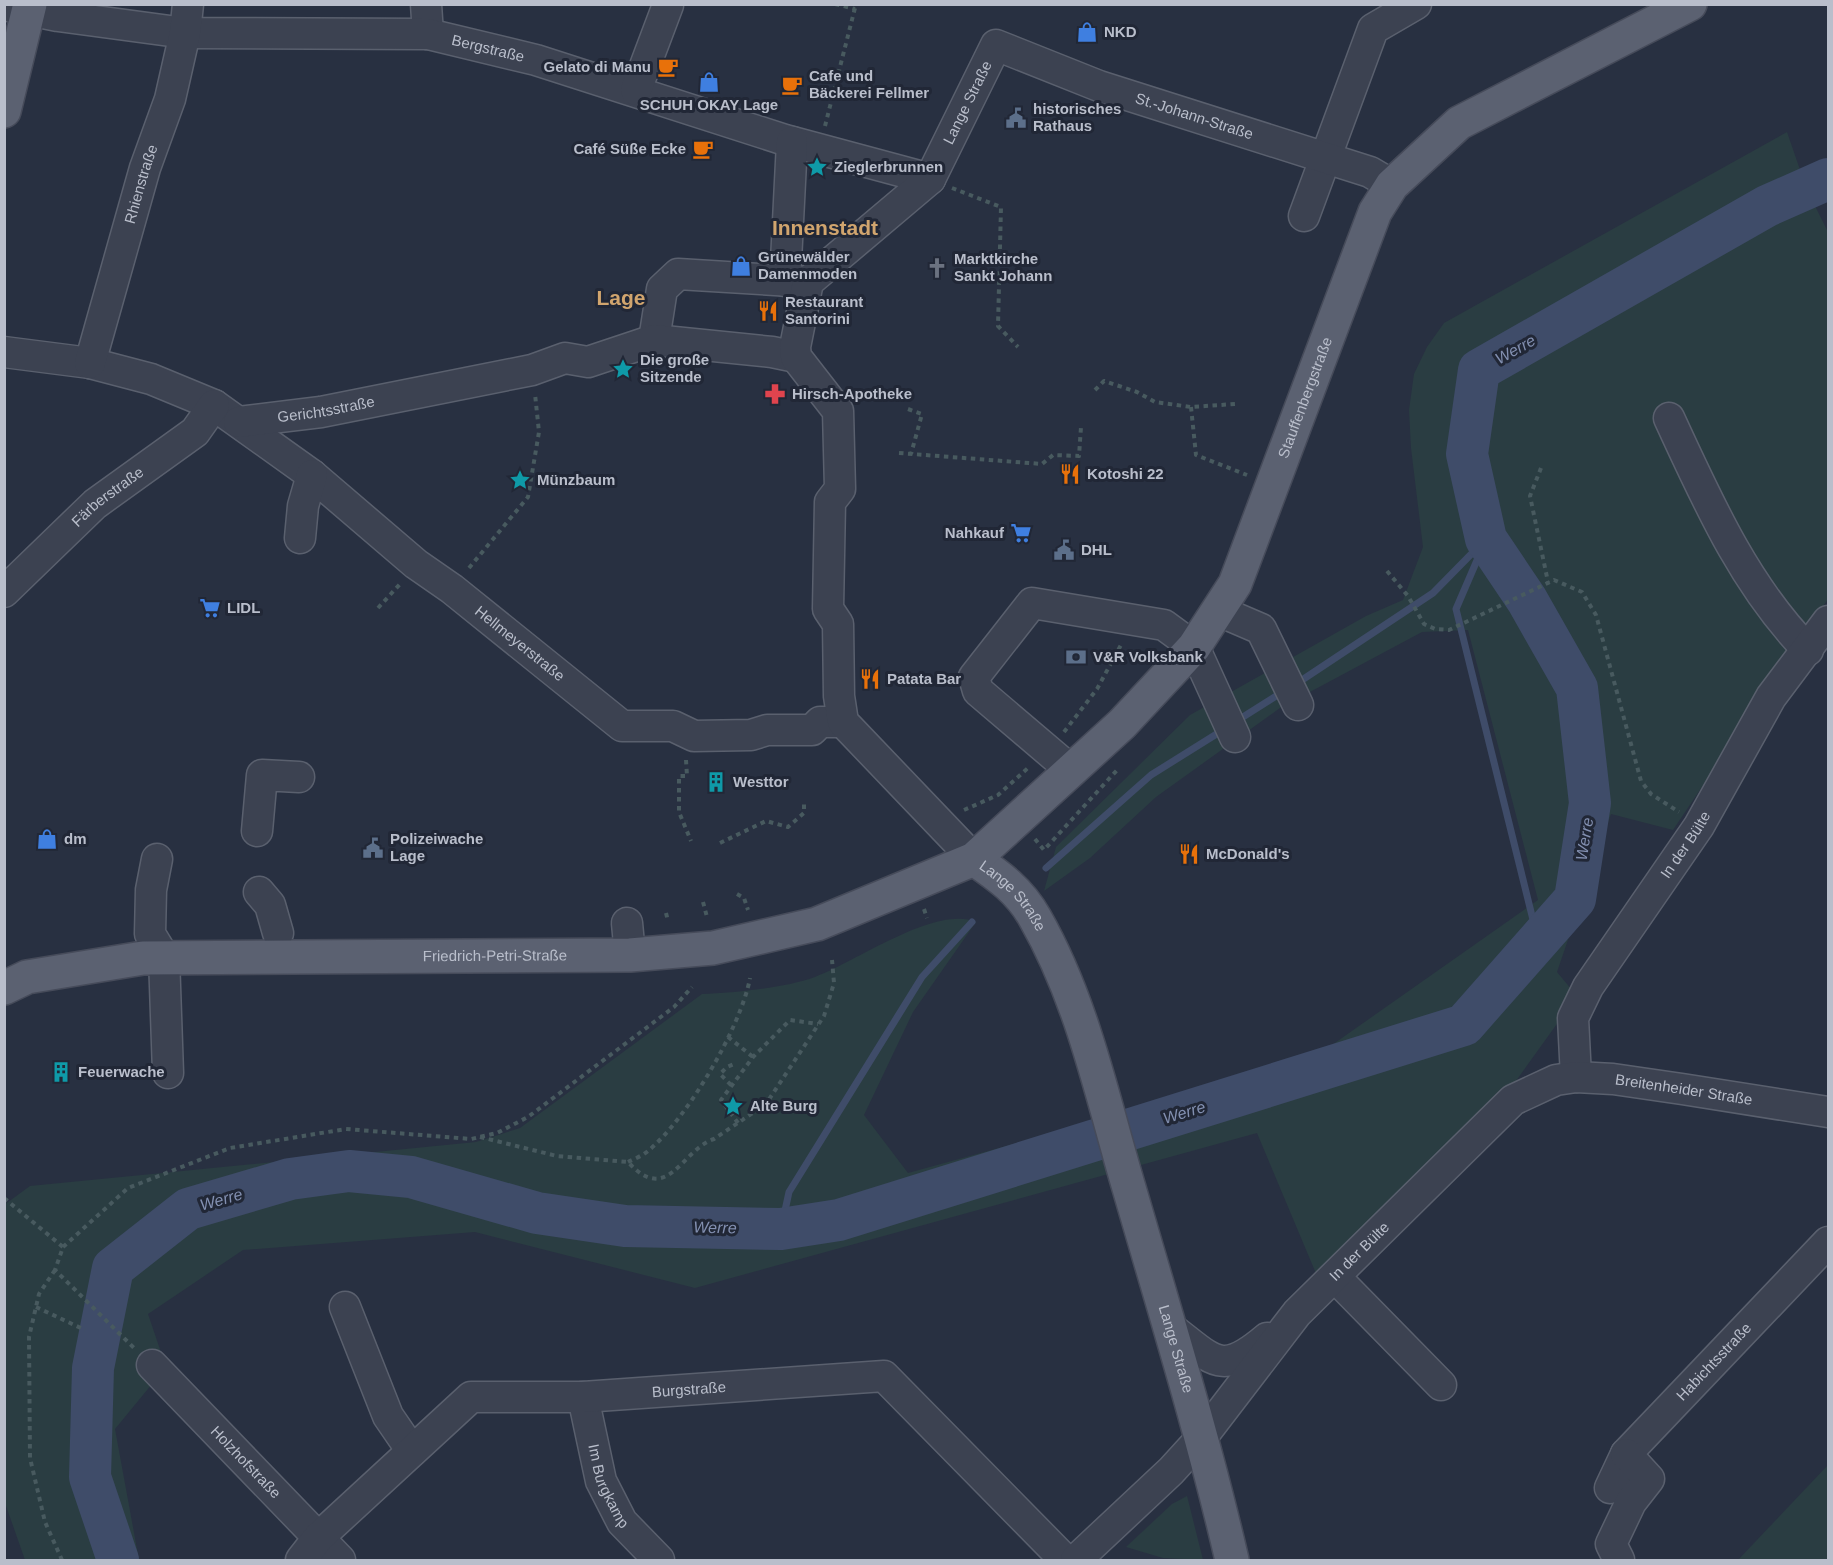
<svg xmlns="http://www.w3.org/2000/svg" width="1833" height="1565" font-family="Arial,sans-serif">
<rect width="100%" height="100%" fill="#283041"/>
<g fill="#2a3d42">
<path d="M 1787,132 L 1807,190 L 1828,232 L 1828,599 L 1673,830 L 1611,814 L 1557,972 L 1577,996 L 1503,1099 L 1320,1283 L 1257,1133 L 695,1288 L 475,1232 L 243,1250 L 148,1314 L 166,1367 L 115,1429 L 139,1560 L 25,1560 L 5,1503 L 4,1205 L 30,1186 L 476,1142 L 520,1128 L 702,994 C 735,993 784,988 815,977 C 856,962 935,905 976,922 L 913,1012 L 864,1115 L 908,1173 L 1305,1064 L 1538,900 L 1468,630 L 1422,632 L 1280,708 L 1156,797 L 1090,858 L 1044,891 L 1056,847 L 1190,715 L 1366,616 L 1403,600 L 1423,547 L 1411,448 L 1409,410 L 1414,374 L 1427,347 L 1444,323 Z"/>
<path d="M 1828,1465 L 1828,1560 L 1738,1560 Z"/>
<path d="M 1187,1496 L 1203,1560 L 1163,1558 L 1126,1547 L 1172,1504 Z"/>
</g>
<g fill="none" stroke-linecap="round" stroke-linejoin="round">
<g stroke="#3f4c69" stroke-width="7">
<path d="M 1484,544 L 1456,609 L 1538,940"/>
<path d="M 1296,684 L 1433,593 L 1486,539"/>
<path d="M 1235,722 L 1284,691"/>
<path d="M 1046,868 L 1151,775 L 1223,730"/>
<path d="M 781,1229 L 789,1192 L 922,977 L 972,922"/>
</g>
<path stroke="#3f4c69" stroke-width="42" d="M 118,1560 L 90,1477 L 93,1368 L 113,1268 L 188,1209 L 290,1179 L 349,1171 L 411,1177 L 537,1213 L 625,1226 L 781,1229 L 839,1220 L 1464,1025 L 1575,899 L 1590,803 L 1577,688 L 1527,600 L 1486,539 L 1467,454 L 1479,370 L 1767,206 L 1828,179"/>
<g stroke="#5a606e" stroke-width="33">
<g id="minor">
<path d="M 426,4 L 428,34"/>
<path id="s1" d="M 4,5 L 58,16 L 185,33 L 428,34 L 536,60 L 785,140 L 930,179"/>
<path d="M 636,90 L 668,5"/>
<path d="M 1304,216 L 1373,29 L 1416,4"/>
<path d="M 785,281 L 792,142"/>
<path d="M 654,340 L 662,289 L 678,274 L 808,282"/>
<path id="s2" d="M 4,352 L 90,363 L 151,379 L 214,405 L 312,475 L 416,564 L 452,589 L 622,726 L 673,726 L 694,736 L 751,735 L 767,730 L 812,730 L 820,722 L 843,722"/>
<path id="s3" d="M 90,363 L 145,168 L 170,99 L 185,33 L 188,4"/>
<path d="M 1669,418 C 1707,500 1744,585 1808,650"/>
<path id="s4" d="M 239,422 L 321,412 L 532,370 L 565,358 L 588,362 L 654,340 L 772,352 L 796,357"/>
<path d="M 300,538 L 303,506 L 312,475"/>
<path id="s5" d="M 4,592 L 95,504 L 195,432 L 214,405"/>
<path d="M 1219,611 L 1261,629 L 1298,705"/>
<path d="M 1072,771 L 978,691 L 974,677 L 1032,603 L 1164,625 L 1194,647 L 1235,737"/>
<path d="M 257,831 L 262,775 L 299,777"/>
<path d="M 157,859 L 151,890 L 150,934 L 164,957 L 168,1073"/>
<path id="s6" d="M 974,859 L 843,722 L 839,696 L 838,624 L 828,609 L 830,502 L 840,489 L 838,411 L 796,357 L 795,347 L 808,282 L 930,179 L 996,45 L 1099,86 L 1370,172 L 1392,185"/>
<path d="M 259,892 L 270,905 L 278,933"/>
<path d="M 627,923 L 630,955"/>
<path id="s7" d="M 1576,1077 L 1573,1018 L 1588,987 L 1699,826 L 1771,697 L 1828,621"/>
<path d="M 1335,1277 L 1441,1385"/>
<path d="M 345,1307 L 388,1416 L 412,1451"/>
<path d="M 1172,1329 C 1214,1361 1221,1377 1267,1338"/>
<path id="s8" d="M 152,1365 L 340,1560"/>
<path id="s9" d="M 583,1397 L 601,1481 L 622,1522 L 659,1560"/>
<path id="s10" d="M 1610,1488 L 1626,1454 L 1828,1242"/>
<path id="s11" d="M 301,1560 L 319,1537 L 471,1397 L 583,1397 L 884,1376 L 1065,1560"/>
<path id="s12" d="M 1076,1560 L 1171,1471 L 1202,1437 L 1297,1313 L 1513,1100 L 1556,1080 L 1576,1077 L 1613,1079 L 1682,1089 L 1828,1112"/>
<path d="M 1619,1560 L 1611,1544 L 1631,1502 L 1649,1479 L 1626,1454"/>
</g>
</g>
<g stroke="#464b5a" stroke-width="36">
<g id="major">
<path d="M 4,111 L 30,4"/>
<path id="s13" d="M 974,859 C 999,876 1020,891 1035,918 C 1083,1002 1102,1097 1129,1188 C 1165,1312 1203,1435 1232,1560"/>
<path id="s14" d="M 4,988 L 27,977 L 143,958 L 630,955 L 713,948 L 817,924 L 974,859 L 1122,724 L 1194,647 L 1235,584 L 1375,212 L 1392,185 L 1459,123 L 1690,4"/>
</g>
</g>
<g stroke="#485a5f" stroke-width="4" stroke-dasharray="4.5 4.5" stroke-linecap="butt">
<path d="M 835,4 L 855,9"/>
<path d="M 825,126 L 856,4"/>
<path d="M 952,188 L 1001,207 L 998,326 L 1018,347"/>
<path d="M 1095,390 L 1104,381 L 1137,392 L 1155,402 L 1191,407 L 1235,404"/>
<path d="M 1191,407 L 1196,455 L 1247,475"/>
<path d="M 908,409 L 922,414 L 911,454"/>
<path d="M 899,453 L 1042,464 L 1053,455 L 1079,456 L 1081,427"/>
<path d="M 1541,468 L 1530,496 L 1548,582"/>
<path d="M 469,568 L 528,497 L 539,432 L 535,394"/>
<path d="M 1387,571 L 1408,596 L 1424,624 L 1435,629 L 1449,630 L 1554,580 L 1582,592 L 1596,615 L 1641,781 L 1651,794 L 1679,812"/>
<path d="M 378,608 L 400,584"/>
<path d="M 1064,732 L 1097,689 L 1122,643"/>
<path d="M 686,760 L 687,776 L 679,776 L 679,812 L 691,841"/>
<path d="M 964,810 L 998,795 L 1029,767"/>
<path d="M 1035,839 L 1044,850 L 1118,769"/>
<path d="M 720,843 L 766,821 L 788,827 L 804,813 L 804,803"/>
<path d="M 737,894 L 744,898 L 748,910"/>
<path d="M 703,902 L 707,917"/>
<path d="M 924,909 L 927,918"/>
<path d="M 666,913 L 668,921"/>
<path d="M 728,1037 L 753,1057"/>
<path d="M 731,1085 L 720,1074 L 727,1067 L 734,1064"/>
<path d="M 738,1123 L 721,1100 L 753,1057 L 790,1020 L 818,1024"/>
<path d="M 480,1137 L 557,1156 L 628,1162 C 668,1206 681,1150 714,1139 L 766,1104 L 824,1016 L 834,983 L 832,960"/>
<path d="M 628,1162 C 634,1159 642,1156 648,1151 C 687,1119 741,1027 750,978"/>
<path d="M 4,1198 L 63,1247 L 55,1270 L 134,1348"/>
<path d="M 63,1247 L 128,1188 L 230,1148 L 346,1129 L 471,1139 L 497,1133 L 528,1117 L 674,1007 L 692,987"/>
<path d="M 55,1270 L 39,1294 L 29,1337 L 30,1458 L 45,1522 L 62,1560"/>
<path d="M 36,1307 L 85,1330"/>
</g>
<use href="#minor" stroke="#3c4251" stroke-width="30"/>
<use href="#major" stroke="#5b6171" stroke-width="33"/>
</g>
<defs>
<g id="shop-bare" transform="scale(1.62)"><path d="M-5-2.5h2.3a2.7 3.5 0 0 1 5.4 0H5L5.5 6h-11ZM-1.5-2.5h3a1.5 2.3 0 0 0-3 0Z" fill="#3f7fe0" stroke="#212736" stroke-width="2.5" paint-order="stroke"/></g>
<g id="cafe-bare" transform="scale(1.62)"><path d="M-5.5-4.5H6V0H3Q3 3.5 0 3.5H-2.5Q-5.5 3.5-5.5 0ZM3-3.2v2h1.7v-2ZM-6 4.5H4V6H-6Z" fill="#e8710a" stroke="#212736" stroke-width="2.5" paint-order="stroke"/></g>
<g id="civic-bare" transform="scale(1.62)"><path d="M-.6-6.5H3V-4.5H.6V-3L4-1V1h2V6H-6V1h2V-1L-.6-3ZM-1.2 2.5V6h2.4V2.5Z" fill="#5c6f8a" stroke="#212736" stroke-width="2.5" paint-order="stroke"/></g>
<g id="sight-bare" transform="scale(1.62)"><path d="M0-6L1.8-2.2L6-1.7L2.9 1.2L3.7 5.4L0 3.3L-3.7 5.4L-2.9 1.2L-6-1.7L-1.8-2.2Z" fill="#0f9aa8" stroke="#212736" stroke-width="2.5" paint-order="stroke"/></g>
<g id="church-bare" transform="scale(1.62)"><path d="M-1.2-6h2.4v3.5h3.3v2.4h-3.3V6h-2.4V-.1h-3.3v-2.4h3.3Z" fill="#6b7280" stroke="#212736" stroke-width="2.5" paint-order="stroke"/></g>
<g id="restaurant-bare" transform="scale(1.62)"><path d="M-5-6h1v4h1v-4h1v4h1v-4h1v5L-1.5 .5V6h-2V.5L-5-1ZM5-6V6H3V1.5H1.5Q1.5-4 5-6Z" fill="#e8710a" stroke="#212736" stroke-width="2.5" paint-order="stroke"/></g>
<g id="pharmacy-bare" transform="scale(1.62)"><path d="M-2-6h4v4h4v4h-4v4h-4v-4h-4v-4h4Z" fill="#e0444e" stroke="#212736" stroke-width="2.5" paint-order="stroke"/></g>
<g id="supermarket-bare" transform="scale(1.62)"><path d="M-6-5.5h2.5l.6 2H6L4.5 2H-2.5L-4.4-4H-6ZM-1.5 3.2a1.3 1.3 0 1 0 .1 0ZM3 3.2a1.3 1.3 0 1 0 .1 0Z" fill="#3f7fe0" stroke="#212736" stroke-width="2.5" paint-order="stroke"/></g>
<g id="bank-bare" transform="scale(1.62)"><path d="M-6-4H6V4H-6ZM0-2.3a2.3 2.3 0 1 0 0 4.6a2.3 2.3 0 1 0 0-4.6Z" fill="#5c6f8a" stroke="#212736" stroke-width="2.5" paint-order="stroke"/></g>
<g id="building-bare" transform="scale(1.62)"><path d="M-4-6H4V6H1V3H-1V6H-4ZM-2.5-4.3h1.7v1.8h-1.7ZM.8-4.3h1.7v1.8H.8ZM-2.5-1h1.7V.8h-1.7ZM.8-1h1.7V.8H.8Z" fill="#0f9aa8" stroke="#212736" stroke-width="2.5" paint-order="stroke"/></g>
</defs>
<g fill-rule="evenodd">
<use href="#shop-bare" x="1087" y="32"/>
<use href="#cafe-bare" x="668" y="67"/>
<use href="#shop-bare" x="709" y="82"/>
<use href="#cafe-bare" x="792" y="85"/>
<use href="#civic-bare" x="1016" y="118"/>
<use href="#cafe-bare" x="703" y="149"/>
<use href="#sight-bare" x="817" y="167"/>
<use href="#shop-bare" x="741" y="266"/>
<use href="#church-bare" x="937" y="268"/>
<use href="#restaurant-bare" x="768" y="311"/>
<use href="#sight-bare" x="623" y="369"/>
<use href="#pharmacy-bare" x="775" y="394"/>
<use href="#restaurant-bare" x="1070" y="474"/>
<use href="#sight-bare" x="520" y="480"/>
<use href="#supermarket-bare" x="1021" y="533"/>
<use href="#civic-bare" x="1064" y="550"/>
<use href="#supermarket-bare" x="210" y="608"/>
<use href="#bank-bare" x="1076" y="657"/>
<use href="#restaurant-bare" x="870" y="679"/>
<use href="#building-bare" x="716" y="782"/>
<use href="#shop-bare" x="47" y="839"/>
<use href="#civic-bare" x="373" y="848"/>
<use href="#restaurant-bare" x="1189" y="854"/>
<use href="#building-bare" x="61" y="1072"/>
<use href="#sight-bare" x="733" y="1106"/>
</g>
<g text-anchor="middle" stroke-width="6" stroke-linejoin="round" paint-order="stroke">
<g font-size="15" font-weight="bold" fill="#b9becb" stroke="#212736" text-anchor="start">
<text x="1104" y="37">NKD</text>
<text x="651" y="72" text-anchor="end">Gelato di Manu</text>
<text x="809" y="81">Cafe und<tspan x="809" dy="17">Bäckerei Fellmer</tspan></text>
<text x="709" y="110" text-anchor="middle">SCHUH OKAY Lage</text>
<text x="1033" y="114">historisches<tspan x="1033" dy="17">Rathaus</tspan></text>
<text x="686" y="154" text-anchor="end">Café Süße Ecke</text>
<text x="834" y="172">Zieglerbrunnen</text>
<text x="758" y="262">Grünewälder<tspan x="758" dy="17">Damenmoden</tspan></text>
<text x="954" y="264">Marktkirche<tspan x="954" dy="17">Sankt Johann</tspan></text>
<text x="785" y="307">Restaurant<tspan x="785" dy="17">Santorini</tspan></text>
<text x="640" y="365">Die große<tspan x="640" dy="17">Sitzende</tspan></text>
<text x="792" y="399">Hirsch-Apotheke</text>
<text x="1087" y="479">Kotoshi 22</text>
<text x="537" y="485">Münzbaum</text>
<text x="1004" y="538" text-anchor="end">Nahkauf</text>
<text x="1081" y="555">DHL</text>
<text x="227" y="613">LIDL</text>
<text x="1093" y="662">V&amp;R Volksbank</text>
<text x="887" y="684">Patata Bar</text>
<text x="733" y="787">Westtor</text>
<text x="64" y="844">dm</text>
<text x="390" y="844">Polizeiwache<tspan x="390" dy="17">Lage</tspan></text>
<text x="1206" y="859">McDonald's</text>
<text x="78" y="1077">Feuerwache</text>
<text x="750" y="1111">Alte Burg</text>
</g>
<g font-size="15" fill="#b9becb" stroke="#212736">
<text dy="5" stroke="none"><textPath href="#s1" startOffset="488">Bergstraße</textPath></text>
<text dy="5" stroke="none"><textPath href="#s6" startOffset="897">Lange Straße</textPath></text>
<text dy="5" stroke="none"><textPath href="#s6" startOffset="1172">St.-Johann-Straße</textPath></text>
<text dy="5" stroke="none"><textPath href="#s3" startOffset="186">Rhienstraße</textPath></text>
<text dy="5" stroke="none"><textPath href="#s14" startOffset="1570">Stauffenbergstraße</textPath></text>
<text dy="5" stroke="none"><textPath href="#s4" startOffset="88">Gerichtsstraße</textPath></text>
<text dy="5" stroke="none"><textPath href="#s5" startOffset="141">Färberstraße</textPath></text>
<text dy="5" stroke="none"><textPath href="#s2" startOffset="606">Hellmeyerstraße</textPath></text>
<text dy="5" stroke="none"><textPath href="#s7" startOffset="266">In der Bülte</textPath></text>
<text dy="5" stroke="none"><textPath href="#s13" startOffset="54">Lange Straße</textPath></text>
<text dy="5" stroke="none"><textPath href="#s14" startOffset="495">Friedrich-Petri-Straße</textPath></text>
<text dy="5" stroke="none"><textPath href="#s12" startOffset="812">Breitenheider Straße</textPath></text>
<text dy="5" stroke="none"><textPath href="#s12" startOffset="420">In der Bülte</textPath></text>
<text dy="5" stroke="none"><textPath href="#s13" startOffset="540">Lange Straße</textPath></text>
<text dy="5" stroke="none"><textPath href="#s10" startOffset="165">Habichtsstraße</textPath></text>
<text dy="5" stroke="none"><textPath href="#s11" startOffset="454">Burgstraße</textPath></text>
<text dy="5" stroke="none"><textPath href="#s8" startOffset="135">Holzhofstraße</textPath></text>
<text dy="5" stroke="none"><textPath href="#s9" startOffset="93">Im Burgkamp</textPath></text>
</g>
<g font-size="16" font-style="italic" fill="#8390b1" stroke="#212736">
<text transform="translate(1515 349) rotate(-29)" y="6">Werre</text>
<text transform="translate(1584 839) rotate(-81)" y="6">Werre</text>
<text transform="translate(1184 1112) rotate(-17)" y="6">Werre</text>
<text transform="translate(221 1199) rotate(-16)" y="6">Werre</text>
<text transform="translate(715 1227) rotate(1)" y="6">Werre</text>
</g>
<g font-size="21" font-weight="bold" fill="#d1a56e" stroke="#212736">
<text x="825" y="235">Innenstadt</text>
<text x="621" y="305">Lage</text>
</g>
</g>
<rect width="1833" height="1565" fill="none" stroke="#b9becb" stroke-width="12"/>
</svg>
